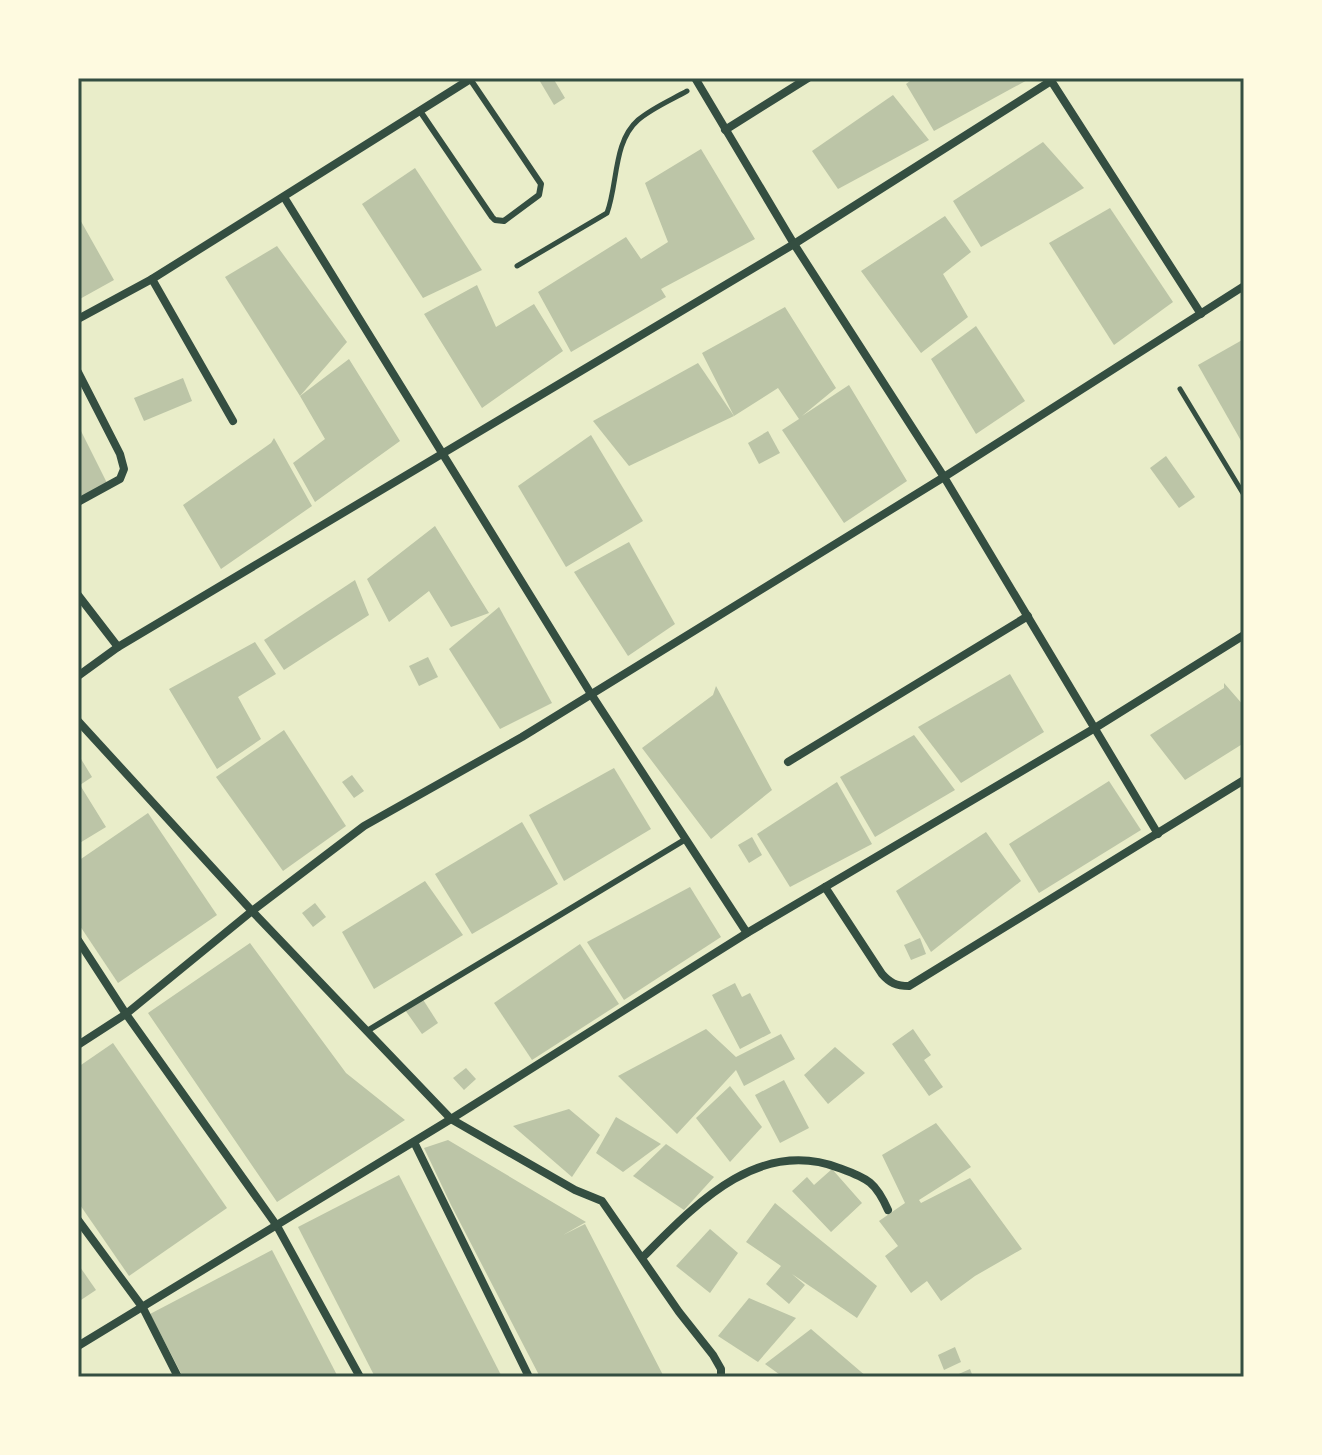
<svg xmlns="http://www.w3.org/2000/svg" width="1322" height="1455" font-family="'Varela Round',sans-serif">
<rect width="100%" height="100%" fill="#e9edc9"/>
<g fill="#bcc5a7">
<path d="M 538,78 L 553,78 L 565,98 L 554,105 Z"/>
<path d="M 914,78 L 1031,78 L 934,131 L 906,84 Z"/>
<path d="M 893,95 L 929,140 L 838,189 L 812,151 Z"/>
<path d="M 1043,142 L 1084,188 L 981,247 L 953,201 Z"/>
<path d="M 701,149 L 755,239 L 661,289 L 666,297 L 571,352 L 538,292 L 626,237 L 641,259 L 668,242 L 645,183 Z"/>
<path d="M 415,168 L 482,270 L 423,298 L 362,204 Z"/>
<path d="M 1110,208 L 1173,302 L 1114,345 L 1049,243 Z"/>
<path d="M 78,216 L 114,280 L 78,300 Z"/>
<path d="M 945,216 L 971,252 L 943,274 L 968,317 L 921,353 L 861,271 Z"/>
<path d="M 277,246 L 347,342 L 300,396 L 225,277 Z"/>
<path d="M 477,285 L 496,327 L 534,304 L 563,351 L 482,408 L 424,314 Z"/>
<path d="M 785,307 L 836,388 L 802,416 L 849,385 L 907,481 L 844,523 L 782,430 L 799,419 L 778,388 L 734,416 L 702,353 Z"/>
<path d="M 976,326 L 1025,401 L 976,434 L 931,359 Z"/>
<path d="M 1244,339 L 1244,446 L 1198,365 Z"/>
<path d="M 349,359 L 400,441 L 315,502 L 293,463 L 325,439 L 300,396 Z"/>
<path d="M 698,363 L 734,416 L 629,466 L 593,421 Z"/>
<path d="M 183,378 L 192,401 L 144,421 L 134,398 Z"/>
<path d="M 78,425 L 107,483 L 78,500 Z"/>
<path d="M 768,431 L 780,453 L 759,464 L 748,443 Z"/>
<path d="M 591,435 L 643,521 L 566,567 L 518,486 Z"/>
<path d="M 274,438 L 312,506 L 221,569 L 183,505 L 271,443 Z"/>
<path d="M 1166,456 L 1195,497 L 1179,508 L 1150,468 Z"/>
<path d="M 435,526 L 489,613 L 451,627 L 429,591 L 389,622 L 367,579 Z"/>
<path d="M 629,542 L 675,624 L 628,656 L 574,572 Z"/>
<path d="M 355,580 L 369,615 L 284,670 L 264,640 Z"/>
<path d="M 499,607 L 552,703 L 500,729 L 449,649 Z"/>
<path d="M 255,642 L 276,674 L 238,697 L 261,739 L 217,769 L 169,689 Z"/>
<path d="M 428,657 L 438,677 L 419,686 L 409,666 Z"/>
<path d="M 1010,674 L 1044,732 L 961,783 L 918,727 Z"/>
<path d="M 1224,683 L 1244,706 L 1244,743 L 1185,780 L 1150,735 L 1224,688 Z"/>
<path d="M 716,686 L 772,790 L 711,839 L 642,748 L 713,695 Z"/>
<path d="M 284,730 L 346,826 L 283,871 L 216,777 Z"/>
<path d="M 914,735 L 955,790 L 875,837 L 840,777 Z"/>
<path d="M 78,754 L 92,777 L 80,785 L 106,827 L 78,844 Z"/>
<path d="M 614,768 L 651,829 L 564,881 L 529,815 Z"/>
<path d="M 352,775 L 364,791 L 354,798 L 342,782 Z"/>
<path d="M 1109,781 L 1141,830 L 1039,893 L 1009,844 Z"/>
<path d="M 837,782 L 872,844 L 790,887 L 757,834 Z"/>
<path d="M 148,813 L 217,915 L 118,983 L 78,923 L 78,861 Z"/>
<path d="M 522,822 L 558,884 L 472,934 L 435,874 Z"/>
<path d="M 986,832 L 1021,881 L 931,952 L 896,891 Z"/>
<path d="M 752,837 L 762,855 L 749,863 L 738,845 Z"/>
<path d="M 425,881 L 463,935 L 374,989 L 342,932 Z"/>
<path d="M 690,887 L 721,937 L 624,1000 L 587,942 Z"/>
<path d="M 315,903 L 326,917 L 313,927 L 302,913 Z"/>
<path d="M 920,938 L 926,954 L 911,960 L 904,945 Z"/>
<path d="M 250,943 L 346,1073 L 405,1120 L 277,1202 L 148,1013 Z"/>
<path d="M 580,944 L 619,1004 L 532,1060 L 494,1003 Z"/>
<path d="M 735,983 L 742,997 L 750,993 L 771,1033 L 740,1049 L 712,995 Z"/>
<path d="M 422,998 L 438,1023 L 422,1034 L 405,1010 Z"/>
<path d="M 706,1029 L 736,1057 L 781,1034 L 795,1059 L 744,1086 L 736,1070 L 677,1134 L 618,1076 Z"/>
<path d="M 913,1029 L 931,1055 L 924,1060 L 943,1087 L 929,1096 L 892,1044 Z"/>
<path d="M 113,1043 L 227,1208 L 129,1276 L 78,1202 L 78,1067 Z"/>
<path d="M 835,1047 L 865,1073 L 828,1104 L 804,1075 Z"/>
<path d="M 466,1068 L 476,1079 L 464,1090 L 453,1078 Z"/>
<path d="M 784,1080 L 809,1128 L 780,1143 L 755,1095 Z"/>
<path d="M 730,1086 L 762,1127 L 730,1162 L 696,1118 Z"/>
<path d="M 569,1109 L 600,1135 L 572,1177 L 513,1126 Z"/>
<path d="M 616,1117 L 661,1144 L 623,1172 L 596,1153 Z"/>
<path d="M 936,1123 L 971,1167 L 919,1200 L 921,1203 L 970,1178 L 1022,1249 L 975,1276 L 941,1301 L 927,1281 L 911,1293 L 885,1256 L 898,1246 L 879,1221 L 905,1203 L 882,1155 Z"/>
<path d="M 448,1140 L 586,1222 L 563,1235 L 585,1224 L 664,1377 L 540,1377 L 451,1205 L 424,1148 Z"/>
<path d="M 666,1144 L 714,1177 L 684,1210 L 633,1176 Z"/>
<path d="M 832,1169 L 862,1203 L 831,1232 L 792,1191 L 807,1177 L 814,1185 Z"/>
<path d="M 399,1175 L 502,1377 L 375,1377 L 298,1227 Z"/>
<path d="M 775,1203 L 877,1286 L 857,1318 L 792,1274 L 805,1285 L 789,1304 L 766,1284 L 781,1266 L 746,1242 Z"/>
<path d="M 710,1229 L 738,1253 L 710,1293 L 676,1266 Z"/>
<path d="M 272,1250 L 338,1377 L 183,1377 L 150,1314 Z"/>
<path d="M 78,1264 L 96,1290 L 78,1302 Z"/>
<path d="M 749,1298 L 796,1318 L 758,1362 L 718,1336 Z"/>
<path d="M 811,1329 L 867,1377 L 783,1377 L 765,1364 Z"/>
<path d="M 955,1347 L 961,1362 L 944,1370 L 938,1355 Z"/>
<path d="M 970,1369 L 973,1377 L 952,1377 Z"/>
</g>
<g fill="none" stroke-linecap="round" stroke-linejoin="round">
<g stroke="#344e41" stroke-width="5">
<path d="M 517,266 L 607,213 C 618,184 613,142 638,120 C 652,108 671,100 687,91"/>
<path d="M 1180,389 L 1244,495"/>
</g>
<g stroke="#344e41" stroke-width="6">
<path d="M 420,111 L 492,217 L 495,220 L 504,221 L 539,195 L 541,184 L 470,79"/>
<path d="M 367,1031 L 686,839"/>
</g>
<g stroke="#344e41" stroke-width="8">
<path d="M 695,78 L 794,244 L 944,477 L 1158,834"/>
<path d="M 1050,79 L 1201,314"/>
<path d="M 725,130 L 808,78"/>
<path d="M 284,197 L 591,694 L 747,933"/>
<path d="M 78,319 L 152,279"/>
<path d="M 78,372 L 120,454 L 124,469 L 120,479 L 78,502"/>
<path d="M 233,421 L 152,279 L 472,78"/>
<path d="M 78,595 L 118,647"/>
<path d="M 78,676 L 118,647 L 794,244 L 1051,81"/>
<path d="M 78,721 L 252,911 L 451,1119 L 575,1190 L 602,1201 L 679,1312 L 713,1355 L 721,1369 L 721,1377"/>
<path d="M 788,762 L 1028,616"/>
<path d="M 825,887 L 882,974 C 890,983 896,986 909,986 L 1244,780"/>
<path d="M 78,940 L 126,1014 L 277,1226 L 360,1377"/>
<path d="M 78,1045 L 126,1014 L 252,911 L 364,826 L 522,737 L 944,477 L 1244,286"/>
<path d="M 414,1142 L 529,1377"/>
<path d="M 78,1220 L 143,1308 L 178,1377"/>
<path d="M 643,1257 C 695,1205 758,1137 839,1168 C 868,1179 875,1181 888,1210"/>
<path d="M 78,1346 L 451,1119 L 747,933 L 1095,728 L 1244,635"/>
</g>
</g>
<rect width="1322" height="1455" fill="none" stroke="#fefae0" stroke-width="160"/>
<rect x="80" y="80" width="1162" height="1295" fill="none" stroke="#344e41" stroke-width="3"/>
</svg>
